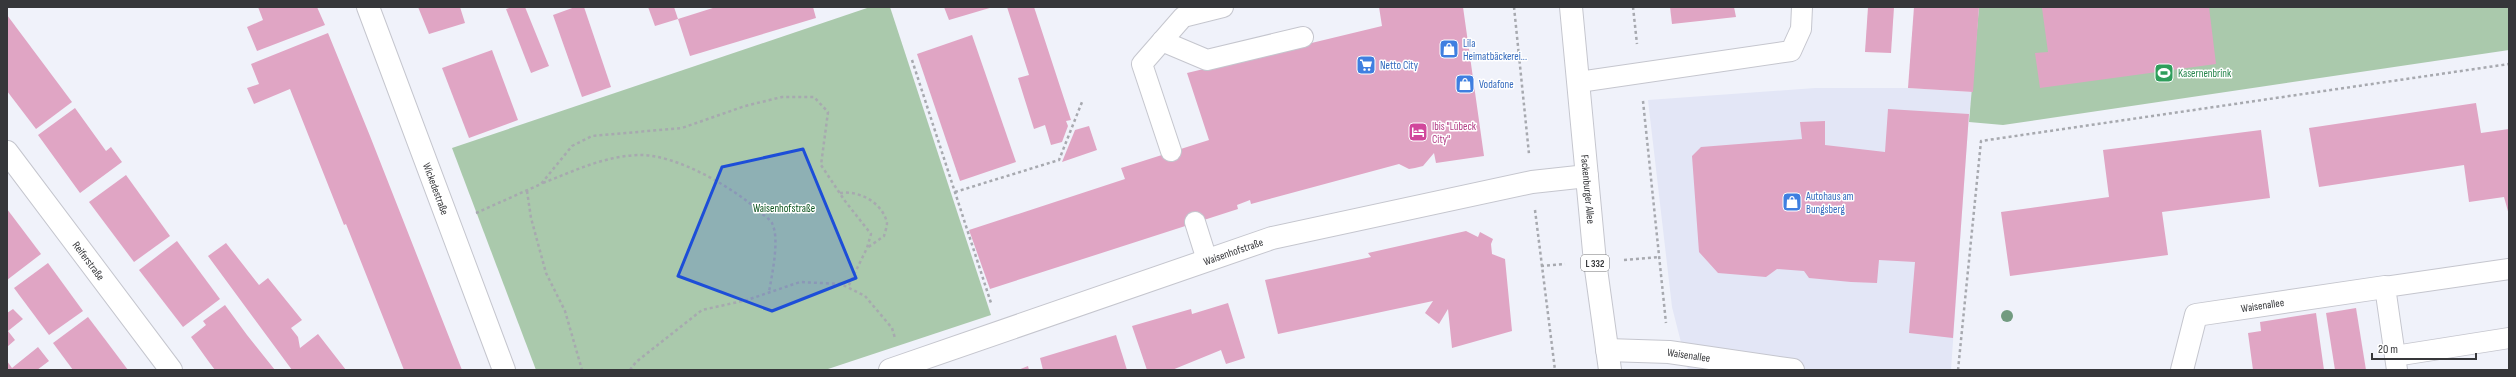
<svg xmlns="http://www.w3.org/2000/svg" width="2516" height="377" font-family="'Sofia Sans Condensed',sans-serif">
<rect width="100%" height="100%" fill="#f0f2fa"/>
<path fill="#e3e6f6" d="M 1815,88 L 1908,88 L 1973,92 L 1969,114 L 1951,370 L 1688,370 L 1672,307 L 1648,100 Z"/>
<g fill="#aac9ac">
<path d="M 870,7 L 890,7 L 991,315 L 825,370 L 536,370 L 452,148 Z"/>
<path d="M 1979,7 L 2509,7 L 2509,50 L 2003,125 L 1969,122 Z"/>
</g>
<g fill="#e0a5c4">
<path d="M 258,7 L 317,7 L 325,25 L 257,51 L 247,27 L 263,20 Z"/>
<path d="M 418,7 L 460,7 L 465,23 L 429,34 Z"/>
<path d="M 512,7 L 525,7 L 549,66 L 531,73 L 506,9 Z"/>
<path d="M 575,7 L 584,7 L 611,87 L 582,97 L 553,15 Z"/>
<path d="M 648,7 L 674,7 L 678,19 L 655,26 Z"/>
<path d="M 716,7 L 813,7 L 816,18 L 690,56 L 678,19 Z"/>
<path d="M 944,7 L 993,7 L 949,20 Z"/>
<path d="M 1007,7 L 1034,7 L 1071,120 L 1066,121 L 1068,126 L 1062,142 L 1051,145 L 1045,125 L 1034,129 L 1018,78 L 1029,75 Z"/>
<path d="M 1379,7 L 1463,7 L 1484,156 L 1436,163 L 1434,153 L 1423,166 L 1415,168 L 1409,169 L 1399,164 L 1251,204 L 1250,200 L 1237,205 L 1238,209 L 990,289 L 969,230 L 1125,179 L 1121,168 L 1209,140 L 1187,73 L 1382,26 Z"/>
<path d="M 1670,7 L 1734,7 L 1736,17 L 1672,24 Z"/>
<path d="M 1868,7 L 1894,7 L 1891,53 L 1865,52 Z"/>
<path d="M 1914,7 L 1979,7 L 1973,92 L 1908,88 Z"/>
<path d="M 2053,7 L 2209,7 L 2216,64 L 2040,88 L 2035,53 L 2048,52 L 2042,8 Z"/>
<path d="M 7,15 L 72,102 L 36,129 L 7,91 Z"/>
<path d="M 328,33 L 370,136 L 462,370 L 404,370 L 346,224 L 344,225 L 290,89 L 254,104 L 247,88 L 259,84 L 251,64 Z"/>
<path d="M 972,35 L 1016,162 L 960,181 L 917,54 Z"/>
<path d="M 492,50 L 518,120 L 469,138 L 442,68 Z"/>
<path d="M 2476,103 L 2481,133 L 2509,129 L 2509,215 L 2504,197 L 2469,202 L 2464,165 L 2319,187 L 2309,128 Z"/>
<path d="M 75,108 L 106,151 L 111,147 L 122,162 L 80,193 L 38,135 Z"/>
<path d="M 1888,109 L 1969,114 L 1953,338 L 1909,333 L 1915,262 L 1879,260 L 1877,283 L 1851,282 L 1809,278 L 1804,271 L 1777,269 L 1766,277 L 1718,273 L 1699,252 L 1692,156 L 1701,147 L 1802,139 L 1800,122 L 1825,121 L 1825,145 L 1885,152 Z"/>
<path d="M 1089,126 L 1097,150 L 1062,162 L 1075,130 Z"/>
<path d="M 2261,130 L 2270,198 L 2162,212 L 2168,255 L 2010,276 L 2001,212 L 2109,197 L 2103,150 Z"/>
<path d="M 126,175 L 170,236 L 134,262 L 89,202 Z"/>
<path d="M 7,209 L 41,254 L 7,280 Z"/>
<path d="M 1466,231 L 1478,237 L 1480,232 L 1493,239 L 1491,244 L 1492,254 L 1505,259 L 1512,331 L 1452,348 L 1448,309 L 1439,324 L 1425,313 L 1433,301 L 1278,334 L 1265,280 L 1371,257 L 1368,253 Z"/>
<path d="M 177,241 L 220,299 L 183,327 L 139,270 Z"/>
<path d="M 226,243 L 259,285 L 268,278 L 302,320 L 291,328 L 298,337 L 300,348 L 318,334 L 346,370 L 292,370 L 208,256 Z"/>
<path d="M 48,263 L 83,311 L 49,335 L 14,288 Z"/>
<path d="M 1228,303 L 1245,358 L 1226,364 L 1221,350 L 1172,370 L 1147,370 L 1132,326 L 1191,309 L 1192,314 Z"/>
<path d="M 225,305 L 247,335 L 275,370 L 215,370 L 209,362 L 191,337 L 206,325 L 203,321 Z"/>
<path d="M 2356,308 L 2366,370 L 2335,370 L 2326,313 Z"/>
<path d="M 13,309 L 23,319 L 8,331 L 15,340 L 7,347 L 7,313 Z"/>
<path d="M 2316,313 L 2324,370 L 2253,370 L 2248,333 L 2261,331 L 2260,322 Z"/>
<path d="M 88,317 L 107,342 L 128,370 L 73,370 L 53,343 Z"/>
<path d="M 1116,335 L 1127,370 L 1043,370 L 1040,358 Z"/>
<path d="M 38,347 L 49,361 L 37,370 L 7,370 L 7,361 L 12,368 Z"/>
<path d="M 1028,366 L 1029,370 L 1018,370 Z"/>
</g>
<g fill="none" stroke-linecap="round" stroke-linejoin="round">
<g stroke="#c5c6ce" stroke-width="22">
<g id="lane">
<path d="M 1162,41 L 1207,60 L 1303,37"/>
<path d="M 1579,82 L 1791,51 L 1801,29 L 1802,7"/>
<path d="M 1171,151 L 1142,64 L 1183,17 L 1223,7"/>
<path d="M 1195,222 L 1207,260"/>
<path d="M 2395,356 L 2509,338"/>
<path d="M 2397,370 L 2385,287 L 2509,269"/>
</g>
</g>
<g stroke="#c5c6ce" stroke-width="24">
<g id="street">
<path id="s1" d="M 368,7 L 504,370"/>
<path id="s2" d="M 7,152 L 171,370"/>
<path id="s3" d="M 1607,350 L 1669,352 L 1793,370"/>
<path id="s4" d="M 890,370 L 1272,238 L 1532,182 L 1587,176"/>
<path id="s5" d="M 2182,370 L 2196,315 L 2385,287"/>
</g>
</g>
<g stroke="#c5c6ce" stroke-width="24">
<g id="primary">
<path id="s6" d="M 1571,7 L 1595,262 L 1610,370"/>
</g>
</g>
<g stroke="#a7a9af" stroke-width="2.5" stroke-dasharray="3 3" stroke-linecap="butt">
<path d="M 1514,7 L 1529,154"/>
<path d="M 1633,7 L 1637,44"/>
<path d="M 912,60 L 991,303"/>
<path d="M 1643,101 L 1666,323"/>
<path d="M 543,183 C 574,171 604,156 639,155 C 676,154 734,188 760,212 C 763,215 770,219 772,223 C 780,239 772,274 769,292"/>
<path d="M 527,191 L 531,218 L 546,273 L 565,311 L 582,370"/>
<path d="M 955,192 L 1059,160 L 1082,102"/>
<path d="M 840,193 C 859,190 883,203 887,223 C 887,227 885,232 884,236 L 867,248"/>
<path d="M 1535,210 L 1555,370"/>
<path d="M 476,213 L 541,184 L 572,146 L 592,136 L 682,128 L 745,106 L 782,97 L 814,97 L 828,112 L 821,165 L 845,201 L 871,234 L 867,248 L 848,287"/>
<path d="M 1624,260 L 1660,257"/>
<path d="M 1541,266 L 1565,264"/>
<path d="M 630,370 L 636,362 L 702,310 L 747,300 L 800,282 L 841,284 L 865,296 L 892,328 L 895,338"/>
<path d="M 1958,370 L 1981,141 L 2509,64"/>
</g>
<use href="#lane" stroke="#fff" stroke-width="20"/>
<use href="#street" stroke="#fff" stroke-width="22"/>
<use href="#primary" stroke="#fff" stroke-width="22"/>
</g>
<circle fill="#729b80" cx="2007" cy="316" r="6"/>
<path fill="#1d4ed8" fill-opacity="0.2" stroke="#1d4ed8" stroke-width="3" stroke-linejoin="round" d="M 803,149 L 856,278 L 772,311 L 678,276 L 722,167 Z"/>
<defs>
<g id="shop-square" transform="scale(1)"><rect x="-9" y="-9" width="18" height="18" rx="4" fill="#3f7fe0" stroke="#fff"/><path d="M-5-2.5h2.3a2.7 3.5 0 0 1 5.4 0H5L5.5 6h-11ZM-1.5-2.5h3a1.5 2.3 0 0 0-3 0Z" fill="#fff"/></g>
<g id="supermarket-square" transform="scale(1)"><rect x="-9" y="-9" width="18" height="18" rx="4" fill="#3f7fe0" stroke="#fff"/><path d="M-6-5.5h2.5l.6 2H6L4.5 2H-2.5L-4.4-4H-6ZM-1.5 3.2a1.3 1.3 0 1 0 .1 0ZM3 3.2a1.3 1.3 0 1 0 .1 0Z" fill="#fff"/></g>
<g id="stadium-square" transform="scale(1)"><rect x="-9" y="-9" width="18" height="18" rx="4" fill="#2e9e5b" stroke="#fff"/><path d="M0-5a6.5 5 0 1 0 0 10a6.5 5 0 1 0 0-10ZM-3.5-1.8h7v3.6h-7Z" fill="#fff"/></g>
<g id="hotel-square" transform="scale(1)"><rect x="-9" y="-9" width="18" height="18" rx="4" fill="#d1479c" stroke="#fff"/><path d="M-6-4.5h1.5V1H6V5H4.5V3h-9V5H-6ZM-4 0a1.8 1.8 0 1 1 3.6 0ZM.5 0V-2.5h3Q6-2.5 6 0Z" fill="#fff"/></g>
</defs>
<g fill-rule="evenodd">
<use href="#shop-square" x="1449" y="49"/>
<use href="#supermarket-square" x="1366" y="65"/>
<use href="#stadium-square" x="2164" y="73"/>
<use href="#shop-square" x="1465" y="84"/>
<use href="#hotel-square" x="1418" y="132"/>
<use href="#shop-square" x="1792" y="202"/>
</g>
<g text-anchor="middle" stroke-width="3" stroke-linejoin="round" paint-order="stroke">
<rect fill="#fff" stroke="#727375" stroke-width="1" x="1581" y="255" width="28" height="16" rx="3"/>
<g font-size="10" font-weight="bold" fill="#36373a">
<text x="1595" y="267">L 332</text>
</g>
<g font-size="11" fill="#366cbe" stroke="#fff" text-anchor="start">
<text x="1463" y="47">Lila<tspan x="1463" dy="13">Heimatbäckerei...</tspan></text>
<text x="1380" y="69">Netto City</text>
<text x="1479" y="88">Vodafone</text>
<text x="1806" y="200">Autohaus am<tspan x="1806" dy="13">Bungsberg</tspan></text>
</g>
<g font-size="11" fill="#27864d" stroke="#fff" text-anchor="start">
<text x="2178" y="77">Kasernenbrink</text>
</g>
<g font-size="11" fill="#b23c85" stroke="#fff" text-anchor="start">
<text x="1432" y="130">Ibis "Lübeck<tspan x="1432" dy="13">City"</tspan></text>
</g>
<g font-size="11" fill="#36373a" stroke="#fff">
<text dy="4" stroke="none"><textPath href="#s1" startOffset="194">Wickedestraße</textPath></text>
<text dy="4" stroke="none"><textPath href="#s6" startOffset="183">Fackenburger Allee</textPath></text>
<text dy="4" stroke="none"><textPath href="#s4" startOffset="363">Waisenhofstraße</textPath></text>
<text dy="4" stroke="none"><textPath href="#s2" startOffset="136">Reiferstraße</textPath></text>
<text dy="4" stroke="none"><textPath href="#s5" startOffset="124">Waisenallee</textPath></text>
<text dy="4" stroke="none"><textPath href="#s3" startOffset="82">Waisenallee</textPath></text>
</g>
<g font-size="11" fill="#0a531c" stroke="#fff">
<text x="784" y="212">Waisenhofstraße</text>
</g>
</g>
<rect width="2516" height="377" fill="none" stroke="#36373a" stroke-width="16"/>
<path d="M2372 353v6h104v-6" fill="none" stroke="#36373a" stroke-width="2"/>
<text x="2378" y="353" font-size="12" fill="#36373a" stroke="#ffffff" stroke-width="3" paint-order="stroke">20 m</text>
</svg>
